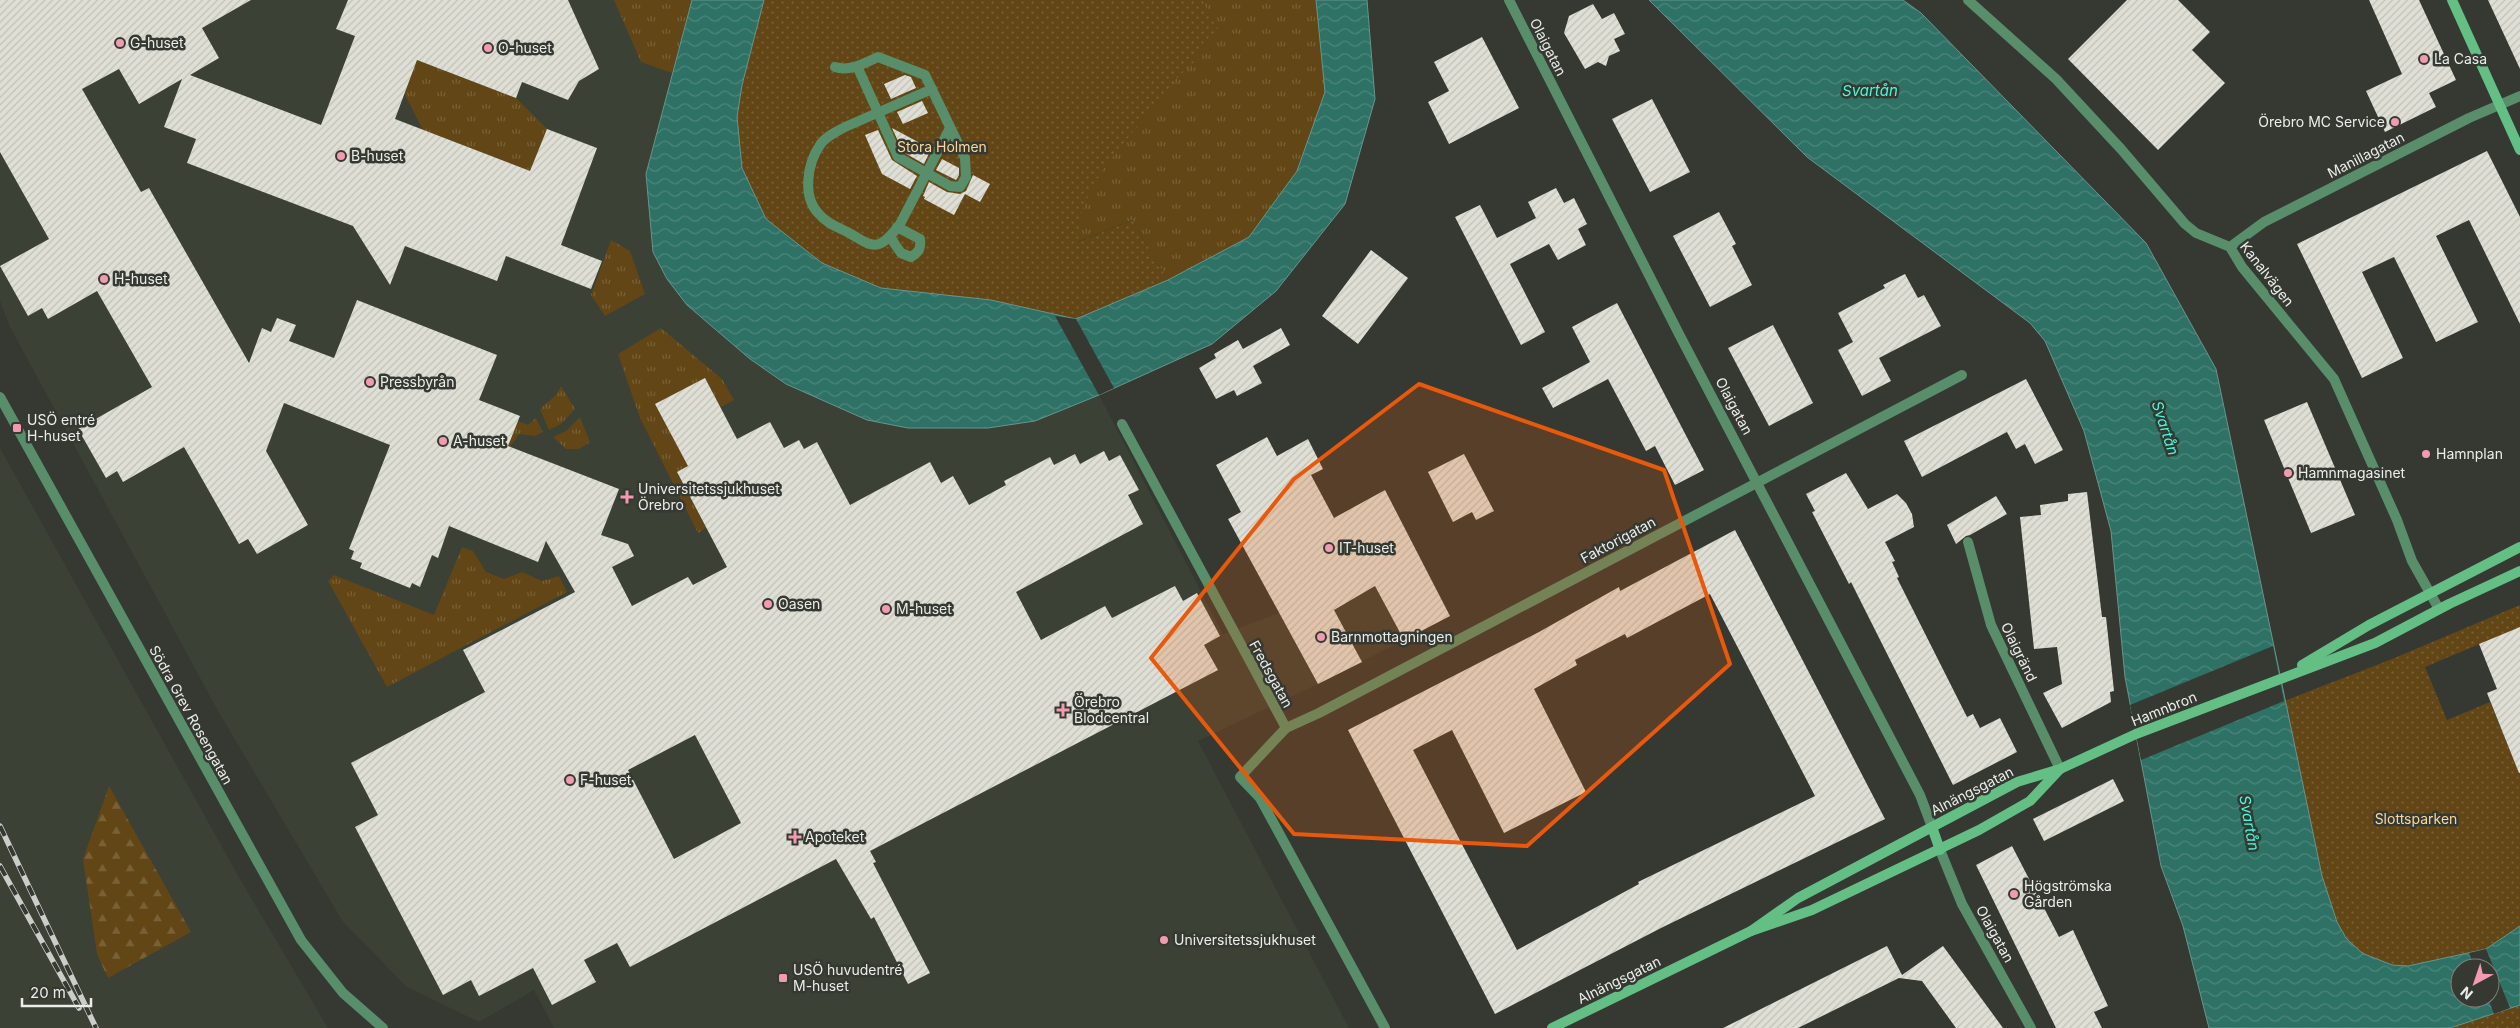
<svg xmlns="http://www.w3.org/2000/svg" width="2520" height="1028" font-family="Inter,sans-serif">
<defs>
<pattern id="grass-tufts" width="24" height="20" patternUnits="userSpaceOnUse" patternTransform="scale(1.25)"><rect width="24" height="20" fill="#624615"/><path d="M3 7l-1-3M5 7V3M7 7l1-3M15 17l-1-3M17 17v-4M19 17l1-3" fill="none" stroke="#796137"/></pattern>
<pattern id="forest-firs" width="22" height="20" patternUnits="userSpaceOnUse" patternTransform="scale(1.25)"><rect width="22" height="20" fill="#624615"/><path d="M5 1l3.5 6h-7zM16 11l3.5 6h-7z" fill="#796137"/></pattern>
<pattern id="park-dots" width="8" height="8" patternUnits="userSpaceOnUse" patternTransform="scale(1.25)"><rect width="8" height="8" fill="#624615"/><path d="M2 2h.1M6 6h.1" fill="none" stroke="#796137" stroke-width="1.8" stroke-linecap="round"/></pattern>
<pattern id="water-waves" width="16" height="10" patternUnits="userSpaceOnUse" patternTransform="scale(1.25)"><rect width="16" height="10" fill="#2e7165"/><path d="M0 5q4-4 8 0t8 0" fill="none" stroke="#4c867b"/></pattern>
<pattern id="building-hatch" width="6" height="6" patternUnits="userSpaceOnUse" patternTransform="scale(1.25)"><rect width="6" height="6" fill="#dfdfd5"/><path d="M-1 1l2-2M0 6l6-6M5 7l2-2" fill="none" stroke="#c0c1b8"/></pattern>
</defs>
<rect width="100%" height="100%" fill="#353932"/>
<g fill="#3b4134">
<path d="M 0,0 L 692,0 L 646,174 L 653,252 L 667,279 L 687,305 L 750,359 L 786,384 L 908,428 L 988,428 L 1034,421 L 1099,395 L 1223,634 L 1279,613 L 1365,566 L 1404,640 L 1318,684 L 1198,741 L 1349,1028 L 554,1028 L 534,990 L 479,1022 L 407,987 L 343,922 L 218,711 L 10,327 L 0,301 Z"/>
<path d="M 0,448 L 240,879 L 328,1028 L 0,1028 Z"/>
</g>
<g fill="url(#grass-tufts)">
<path d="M 614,0 L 692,0 L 672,73 L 641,62 Z"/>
<path d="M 1095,0 L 1316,0 L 1325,92 L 1297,171 L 1249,237 L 1168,280 L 1132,220 L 1077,242 L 1072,218 Z"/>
<path d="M 417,60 L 516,98 L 547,129 L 530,171 L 423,130 L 404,93 Z"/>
<path d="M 611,240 L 630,251 L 645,294 L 605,316 L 591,295 Z"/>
<path d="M 661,328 L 722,379 L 734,400 L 720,407 L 705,378 L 688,466 L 677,473 L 706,528 L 698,533 L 640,418 L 618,354 Z"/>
<path d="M 561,386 L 575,409 L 561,424 L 549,430 L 540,409 L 557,394 Z"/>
<path d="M 580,417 L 590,442 L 579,449 L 566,449 L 553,437 L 566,431 Z"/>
<path d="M 536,418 L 543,432 L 535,436 L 519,434 L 510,447 L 505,445 L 518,421 L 528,425 Z"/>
<path d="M 462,547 L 473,551 L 486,572 L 504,579 L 522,572 L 542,581 L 559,576 L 567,592 L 387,687 L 328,581 L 334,575 L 434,615 Z"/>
</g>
<path fill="url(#forest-firs)" d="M 109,786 L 191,932 L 108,978 L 97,954 L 83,859 Z"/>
<g fill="url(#park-dots)">
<path d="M 764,0 L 1202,0 L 1218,29 L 1199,47 L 1194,62 L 1174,81 L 1170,91 C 1134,132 1077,184 1078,242 L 1132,220 L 1168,280 L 1076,319 L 991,300 L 881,288 L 822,263 L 766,219 L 742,168 L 737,117 L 742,85 Z"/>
<path d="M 2520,605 L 2520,627 L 2425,667 L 2447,720 L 2490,702 L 2520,774 L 2520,926 L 2486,949 L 2408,966 L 2392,965 L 2362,953 L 2346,938 L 2337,922 L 2322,876 L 2284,701 L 2392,659 Z"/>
<path d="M 2520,1005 L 2520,1028 L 2450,1028 Z"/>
</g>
<g fill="url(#water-waves)" stroke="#67968d" fill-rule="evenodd">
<path d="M 692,0 L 764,0 L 742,85 L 737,117 L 742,168 L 766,219 L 822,263 L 881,288 L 991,300 L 1076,319 L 1168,280 L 1249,237 L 1297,171 L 1325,92 L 1316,0 L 1367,0 L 1375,99 L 1345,204 L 1276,291 L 1212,344 L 1099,395 L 1035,421 L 988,428 L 908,428 L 867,420 L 786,384 L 750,359 L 687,305 L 667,279 L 653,252 L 646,174 Z"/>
<path d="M 1649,0 L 1903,0 L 1921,13 L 2146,243 L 2216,369 L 2322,876 L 2337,922 L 2346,938 L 2362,953 L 2392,965 L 2408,966 L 2486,949 L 2520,926 L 2520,1005 L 2450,1028 L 2209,1028 L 2183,926 L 2161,866 L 2125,677 L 2111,531 L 2084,431 L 2045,341 L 2030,323 L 1807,157 ZM 2460,968 L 2490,968 L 2490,998 L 2460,998 Z"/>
</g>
<g fill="#353932">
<path d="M 1055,316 L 1076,319 L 1114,388 L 1099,395 Z"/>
<path d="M 2273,646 L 2284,701 L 2141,760 L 2130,705 Z"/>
<path d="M 2486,949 L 2510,1008 L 2494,1014 L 2488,998 L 2490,998 L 2490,968 L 2475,968 L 2469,953 Z"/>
</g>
<g fill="url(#building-hatch)" fill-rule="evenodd">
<path d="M 0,0 L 251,0 L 202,28 L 219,58 L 190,75 L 321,125 L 355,36 L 336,29 L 348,0 L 568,0 L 599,69 L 579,81 L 568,100 L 522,82 L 516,98 L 417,60 L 395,119 L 530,171 L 547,129 L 597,148 L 561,245 L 602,261 L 591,289 L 506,256 L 497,281 L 405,246 L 390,285 L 353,226 L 187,163 L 196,139 L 164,127 L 182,79 L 139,104 L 119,69 L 82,89 L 141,192 L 149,188 L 249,363 L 262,328 L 271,332 L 277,318 L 296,325 L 289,341 L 334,358 L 357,300 L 497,355 L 479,400 L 520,416 L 508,446 L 619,489 L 601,535 L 628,544 L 634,556 L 612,567 L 632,606 L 688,577 L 693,585 L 727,567 L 677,472 L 688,466 L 655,404 L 705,378 L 737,439 L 770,422 L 784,448 L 799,440 L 804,449 L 817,442 L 850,505 L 930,462 L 941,483 L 953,476 L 969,505 L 1006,485 L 1004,481 L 1050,457 L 1054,465 L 1075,454 L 1080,464 L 1104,451 L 1109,461 L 1120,455 L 1139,490 L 1128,495 L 1143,524 L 1016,592 L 1041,640 L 1105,606 L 1112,618 L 1175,586 L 1183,601 L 1197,593 L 1220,636 L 1204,645 L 1218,670 L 870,851 L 876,862 L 873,863 L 930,973 L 908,984 L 874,917 L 871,919 L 836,859 L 630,967 L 617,943 L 584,960 L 596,982 L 552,1005 L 533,968 L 479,996 L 471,980 L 443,995 L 355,827 L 378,815 L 351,763 L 485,692 L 463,650 L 575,592 L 546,541 L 538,562 L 449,526 L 438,558 L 432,555 L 420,587 L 412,583 L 410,588 L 360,568 L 362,563 L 351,559 L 354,551 L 349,549 L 390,445 L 284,403 L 266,451 L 308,525 L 257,554 L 248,539 L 239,544 L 184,447 L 123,482 L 117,471 L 106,478 L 78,429 L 152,387 L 97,291 L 48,319 L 42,308 L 28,316 L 0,266 L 49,239 L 0,152 ZM 695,735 L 741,823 L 674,859 L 628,770 Z"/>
<path d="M 2127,0 L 2178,0 L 2210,32 L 2192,50 L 2225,83 L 2158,150 L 2068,59 Z"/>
<path d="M 2369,0 L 2419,0 L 2456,80 L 2429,93 L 2436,107 L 2385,132 L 2366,91 L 2402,74 Z"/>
<path d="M 2488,0 L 2520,0 L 2520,69 Z"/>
<path d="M 1593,4 L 1602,19 L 1614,13 L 1625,34 L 1614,39 L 1620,51 L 1609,56 L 1606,66 L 1598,62 L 1585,69 L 1564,33 L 1569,16 Z"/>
<path d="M 1482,37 L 1519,108 L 1449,144 L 1428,102 L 1449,91 L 1434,62 Z"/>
<path d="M 905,75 L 911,77 L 916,88 L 891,99 L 884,84 Z"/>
<path d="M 1652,99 L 1690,172 L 1650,192 L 1612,119 Z"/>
<path d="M 922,101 L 928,113 L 903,124 L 897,112 Z"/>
<path d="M 892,128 L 931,149 L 924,164 L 903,152 Z"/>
<path d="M 878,130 L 892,160 L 917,176 L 910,189 L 882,174 L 865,135 Z"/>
<path d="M 2487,151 L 2520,217 L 2520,324 L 2469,220 L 2436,236 L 2478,322 L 2436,342 L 2394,257 L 2362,272 L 2403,358 L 2362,378 L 2297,244 Z"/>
<path d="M 942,159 L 959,168 L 959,175 L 956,180 L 936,170 Z"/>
<path d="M 973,175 L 990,184 L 980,202 L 965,194 L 954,215 L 924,199 L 925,197 L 923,196 L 929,182 L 947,192 L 960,194 L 966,191 Z"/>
<path d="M 1556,188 L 1564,203 L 1574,198 L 1587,224 L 1578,229 L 1586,245 L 1558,260 L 1549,244 L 1510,264 L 1545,332 L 1521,345 L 1455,217 L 1480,205 L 1497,238 L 1536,218 L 1528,202 Z"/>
<path d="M 1719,212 L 1736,244 L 1732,246 L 1752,285 L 1710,307 L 1673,236 Z"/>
<path d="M 1371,250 L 1408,278 L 1358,344 L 1322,316 Z"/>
<path d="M 1905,274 L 1918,298 L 1924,295 L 1941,326 L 1879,358 L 1891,381 L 1862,396 L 1838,350 L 1853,342 L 1838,313 L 1885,288 L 1883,285 Z"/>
<path d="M 1617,303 L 1704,470 L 1675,485 L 1655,446 L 1646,451 L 1608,379 L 1553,408 L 1542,388 L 1590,362 L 1572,327 Z"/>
<path d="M 1773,325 L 1813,403 L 1769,426 L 1728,348 Z"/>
<path d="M 1281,328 L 1290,345 L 1253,366 L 1262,383 L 1237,396 L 1234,390 L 1216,399 L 1199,368 L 1216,358 L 1214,354 L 1238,340 L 1243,349 Z"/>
<path d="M 2026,379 L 2063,450 L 2035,464 L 2025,444 L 2016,449 L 2007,432 L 1922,477 L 1904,441 Z"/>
<path d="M 2307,402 L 2355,515 L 2311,533 L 2264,420 Z"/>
<path d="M 1267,437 L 1277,456 L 1308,439 L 1323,469 L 1311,475 L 1334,518 L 1385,490 L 1450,616 L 1404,640 L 1375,586 L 1334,610 L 1362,662 L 1318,684 L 1228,519 L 1241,512 L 1216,465 Z"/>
<path d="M 1464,454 L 1494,511 L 1476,520 L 1472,512 L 1453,522 L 1428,472 Z"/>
<path d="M 1846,473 L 1868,509 L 1897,494 L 1906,503 L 1912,514 L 1914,527 L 1885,542 L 1895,561 L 1892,562 L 1899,577 L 1897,578 L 1967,717 L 1973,714 L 1980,728 L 2000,718 L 2017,752 L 1953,785 L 1859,598 L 1851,582 L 1849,584 L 1812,512 L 1815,511 L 1806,494 Z"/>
<path d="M 2087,492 L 2102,617 L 2106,617 L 2114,691 L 2110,692 L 2111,702 L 2062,728 L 2043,693 L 2062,684 L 2057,647 L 2034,649 L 2020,517 L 2041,515 L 2040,505 L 2068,501 L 2068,494 Z"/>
<path d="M 1996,496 L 2007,514 L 1970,535 L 1966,536 L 1956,544 L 1947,525 Z"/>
<path d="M 1735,530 L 1885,819 L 1661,928 L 1495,1014 L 1348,730 L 1539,632 L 1619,587 L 1620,591 ZM 1710,594 L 1815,796 L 1638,882 L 1639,884 L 1517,950 L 1413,750 L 1452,730 L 1504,833 L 1586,792 L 1534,689 L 1577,665 L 1575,660 L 1625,634 L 1627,638 Z"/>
<path d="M 2520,627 L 2520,773 L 2519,773 L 2487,693 L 2497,689 L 2479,644 Z"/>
<path d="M 2113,779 L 2124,801 L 2044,841 L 2033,819 Z"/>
<path d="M 2012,846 L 2059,937 L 2073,930 L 2108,1006 L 2094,1012 L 2102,1028 L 2056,1028 L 1976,865 Z"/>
<path d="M 1887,946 L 1902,975 L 1943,946 L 2003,1028 L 1956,1028 L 1922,981 L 1899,978 L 1901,977 L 1798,1028 L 1723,1028 Z"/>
</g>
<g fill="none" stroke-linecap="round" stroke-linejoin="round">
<g stroke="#588e6a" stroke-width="10">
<path d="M 1509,0 L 1679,334 L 1920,795 L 1932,827"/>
<path d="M 1968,0 L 2056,79 L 2121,149 L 2185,224 L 2196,233 L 2230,247 L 2242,267 L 2334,379 L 2397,520 L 2412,561 L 2439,609"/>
<path d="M 835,67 C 849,72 865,63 878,57 L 925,75 L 965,158 L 966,177 L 960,187 L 950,186 L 898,157 L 857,66"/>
<path d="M 932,89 L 845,127 C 836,132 825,137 820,145 C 807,164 802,197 819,214 C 827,224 840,228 851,234 C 860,239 869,247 879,244 C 888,241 893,232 899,226 L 950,128"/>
<path d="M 890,237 L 901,253 L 911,257 C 919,252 921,249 920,239 L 897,227"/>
<path d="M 2230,247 L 2264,222 L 2469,118 L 2520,96"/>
<path d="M 0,397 L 301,940 L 343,993 L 383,1028"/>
<path d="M 1122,424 L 1286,728"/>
<path d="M 1968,542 L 1991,625 L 2060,769"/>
<path d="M 1940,850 L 1962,904 L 2031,1028"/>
<path d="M 1385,1028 L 1260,798 L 1240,777 L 1286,728 L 1319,713 L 1962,375"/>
</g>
<g stroke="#64bf85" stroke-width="10">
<path d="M 2452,0 L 2520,150"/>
<path d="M 2302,665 L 2369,625 L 2520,547"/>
<path d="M 1932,827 L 1940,850"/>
<path d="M 1751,931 L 1798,898 L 2017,782 L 2060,769 L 2136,734 L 2375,643 L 2449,604 L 2520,571"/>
<path d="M 1552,1028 L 1751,931 L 1812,910 L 1979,830 L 2030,801 L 2059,770"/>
</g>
<g stroke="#cacdc8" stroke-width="5.5">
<g id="rail">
<path d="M 0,826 L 96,1028"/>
<path d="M 0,866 L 79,1008"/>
</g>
</g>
<use href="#rail" stroke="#353932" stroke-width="4" stroke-dasharray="11" stroke-linecap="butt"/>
</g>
<path fill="#e8590c" fill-opacity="0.2" stroke="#e8590c" stroke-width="4" stroke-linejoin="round" d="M 1419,384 L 1664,470 L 1730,664 L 1527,846 L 1294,834 L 1151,658 L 1294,479 Z"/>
<g fill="#f19ab0" stroke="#353932" stroke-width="2">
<circle cx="120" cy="43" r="5"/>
<circle cx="488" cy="48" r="5"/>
<circle cx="2424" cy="59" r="5"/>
<circle cx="2395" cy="122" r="5"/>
<circle cx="341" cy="156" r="5"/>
<circle cx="104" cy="279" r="5"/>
<circle cx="370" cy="382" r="5"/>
<rect x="12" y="423" width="10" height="10" rx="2.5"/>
<circle cx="443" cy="441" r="5"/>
<circle cx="2426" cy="454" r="5"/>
<circle cx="2288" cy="473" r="5"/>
<path d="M624.5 489.5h5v5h5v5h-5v5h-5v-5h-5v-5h5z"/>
<circle cx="1329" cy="548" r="5"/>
<circle cx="768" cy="604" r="5"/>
<circle cx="886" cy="609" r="5"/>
<circle cx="1321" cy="637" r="5"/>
<path d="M1060.5 702.5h5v5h5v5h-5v5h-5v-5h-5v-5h5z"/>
<circle cx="570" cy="780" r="5"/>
<path d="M792.5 829.5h5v5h5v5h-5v5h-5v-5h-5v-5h5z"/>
<circle cx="2014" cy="894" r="5"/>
<circle cx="1164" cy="940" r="5"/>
<rect x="778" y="973" width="10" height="10" rx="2.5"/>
</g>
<g text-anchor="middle" stroke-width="5" stroke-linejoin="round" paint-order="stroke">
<g font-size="14" fill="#ebede9" stroke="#353932" text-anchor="start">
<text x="130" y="48">G-huset</text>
<text x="498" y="53">O-huset</text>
<text x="2434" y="64">La Casa</text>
<text x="2385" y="127" text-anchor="end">Örebro MC Service</text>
<text x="351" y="161">B-huset</text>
<text x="114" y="284">H-huset</text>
<text x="380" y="387">Pressbyrån</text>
<text x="27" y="425">USÖ entré<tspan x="27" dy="16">H-huset</tspan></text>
<text x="453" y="446">A-huset</text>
<text x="2436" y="459">Hamnplan</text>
<text x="2298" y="478">Hamnmagasinet</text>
<text x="638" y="494">Universitetssjukhuset<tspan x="638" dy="16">Örebro</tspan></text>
<text x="1339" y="553">IT-huset</text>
<text x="778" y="609">Oasen</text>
<text x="896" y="614">M-huset</text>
<text x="1331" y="642">Barnmottagningen</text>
<text x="1074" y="707">Örebro<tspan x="1074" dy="16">Blodcentral</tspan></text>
<text x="580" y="785">F-huset</text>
<text x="805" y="842">Apoteket</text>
<text x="2024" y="891">Högströmska<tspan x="2024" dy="16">Gården</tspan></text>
<text x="1174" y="945">Universitetssjukhuset</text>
<text x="793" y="975">USÖ huvudentré<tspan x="793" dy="16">M-huset</tspan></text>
</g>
<g font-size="14" fill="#ebede9" stroke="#353932">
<text transform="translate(1548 47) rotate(63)" y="5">Olaigatan</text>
<text transform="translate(2366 155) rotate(-27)" y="5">Manillagatan</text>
<text transform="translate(2267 274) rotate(52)" y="5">Kanalvägen</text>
<text transform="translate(1734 406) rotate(62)" y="5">Olaigatan</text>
<text transform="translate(1618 540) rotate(-28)" y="5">Faktorigatan</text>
<text transform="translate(2019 652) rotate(64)" y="5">Olaigränd</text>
<text transform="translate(1271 674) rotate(61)" y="5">Fredsgatan</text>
<text transform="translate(2164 709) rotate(-22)" y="5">Hamnbron</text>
<text transform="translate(191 715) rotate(61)" y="5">Södra Grev Rosengatan</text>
<text transform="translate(1972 791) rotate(-27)" y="5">Alnängsgatan</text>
<text transform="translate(1995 934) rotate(61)" y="5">Olaigatan</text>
<text transform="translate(1619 980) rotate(-26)" y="5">Alnängsgatan</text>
</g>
<g font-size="14" fill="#fcd698" stroke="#353932">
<text x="942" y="152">Stora Holmen</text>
<text x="2416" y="824">Slottsparken</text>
</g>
<g font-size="15" font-style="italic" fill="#42fbde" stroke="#353932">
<text x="1870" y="96">Svartån</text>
<text transform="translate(2165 428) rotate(72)" y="5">Svartån</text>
<text transform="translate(2249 823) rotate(80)" y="5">Svartån</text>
</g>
</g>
<g transform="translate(2475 983) rotate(220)"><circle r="24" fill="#353932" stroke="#7e817b"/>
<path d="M0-4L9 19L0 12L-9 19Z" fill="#f19ab0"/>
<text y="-8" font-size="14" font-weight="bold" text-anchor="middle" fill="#ebede9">N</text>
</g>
<path d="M22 998v8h69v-8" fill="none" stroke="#ebede9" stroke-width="2.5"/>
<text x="30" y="998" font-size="15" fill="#ebede9" stroke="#353932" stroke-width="4" paint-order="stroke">20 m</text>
</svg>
